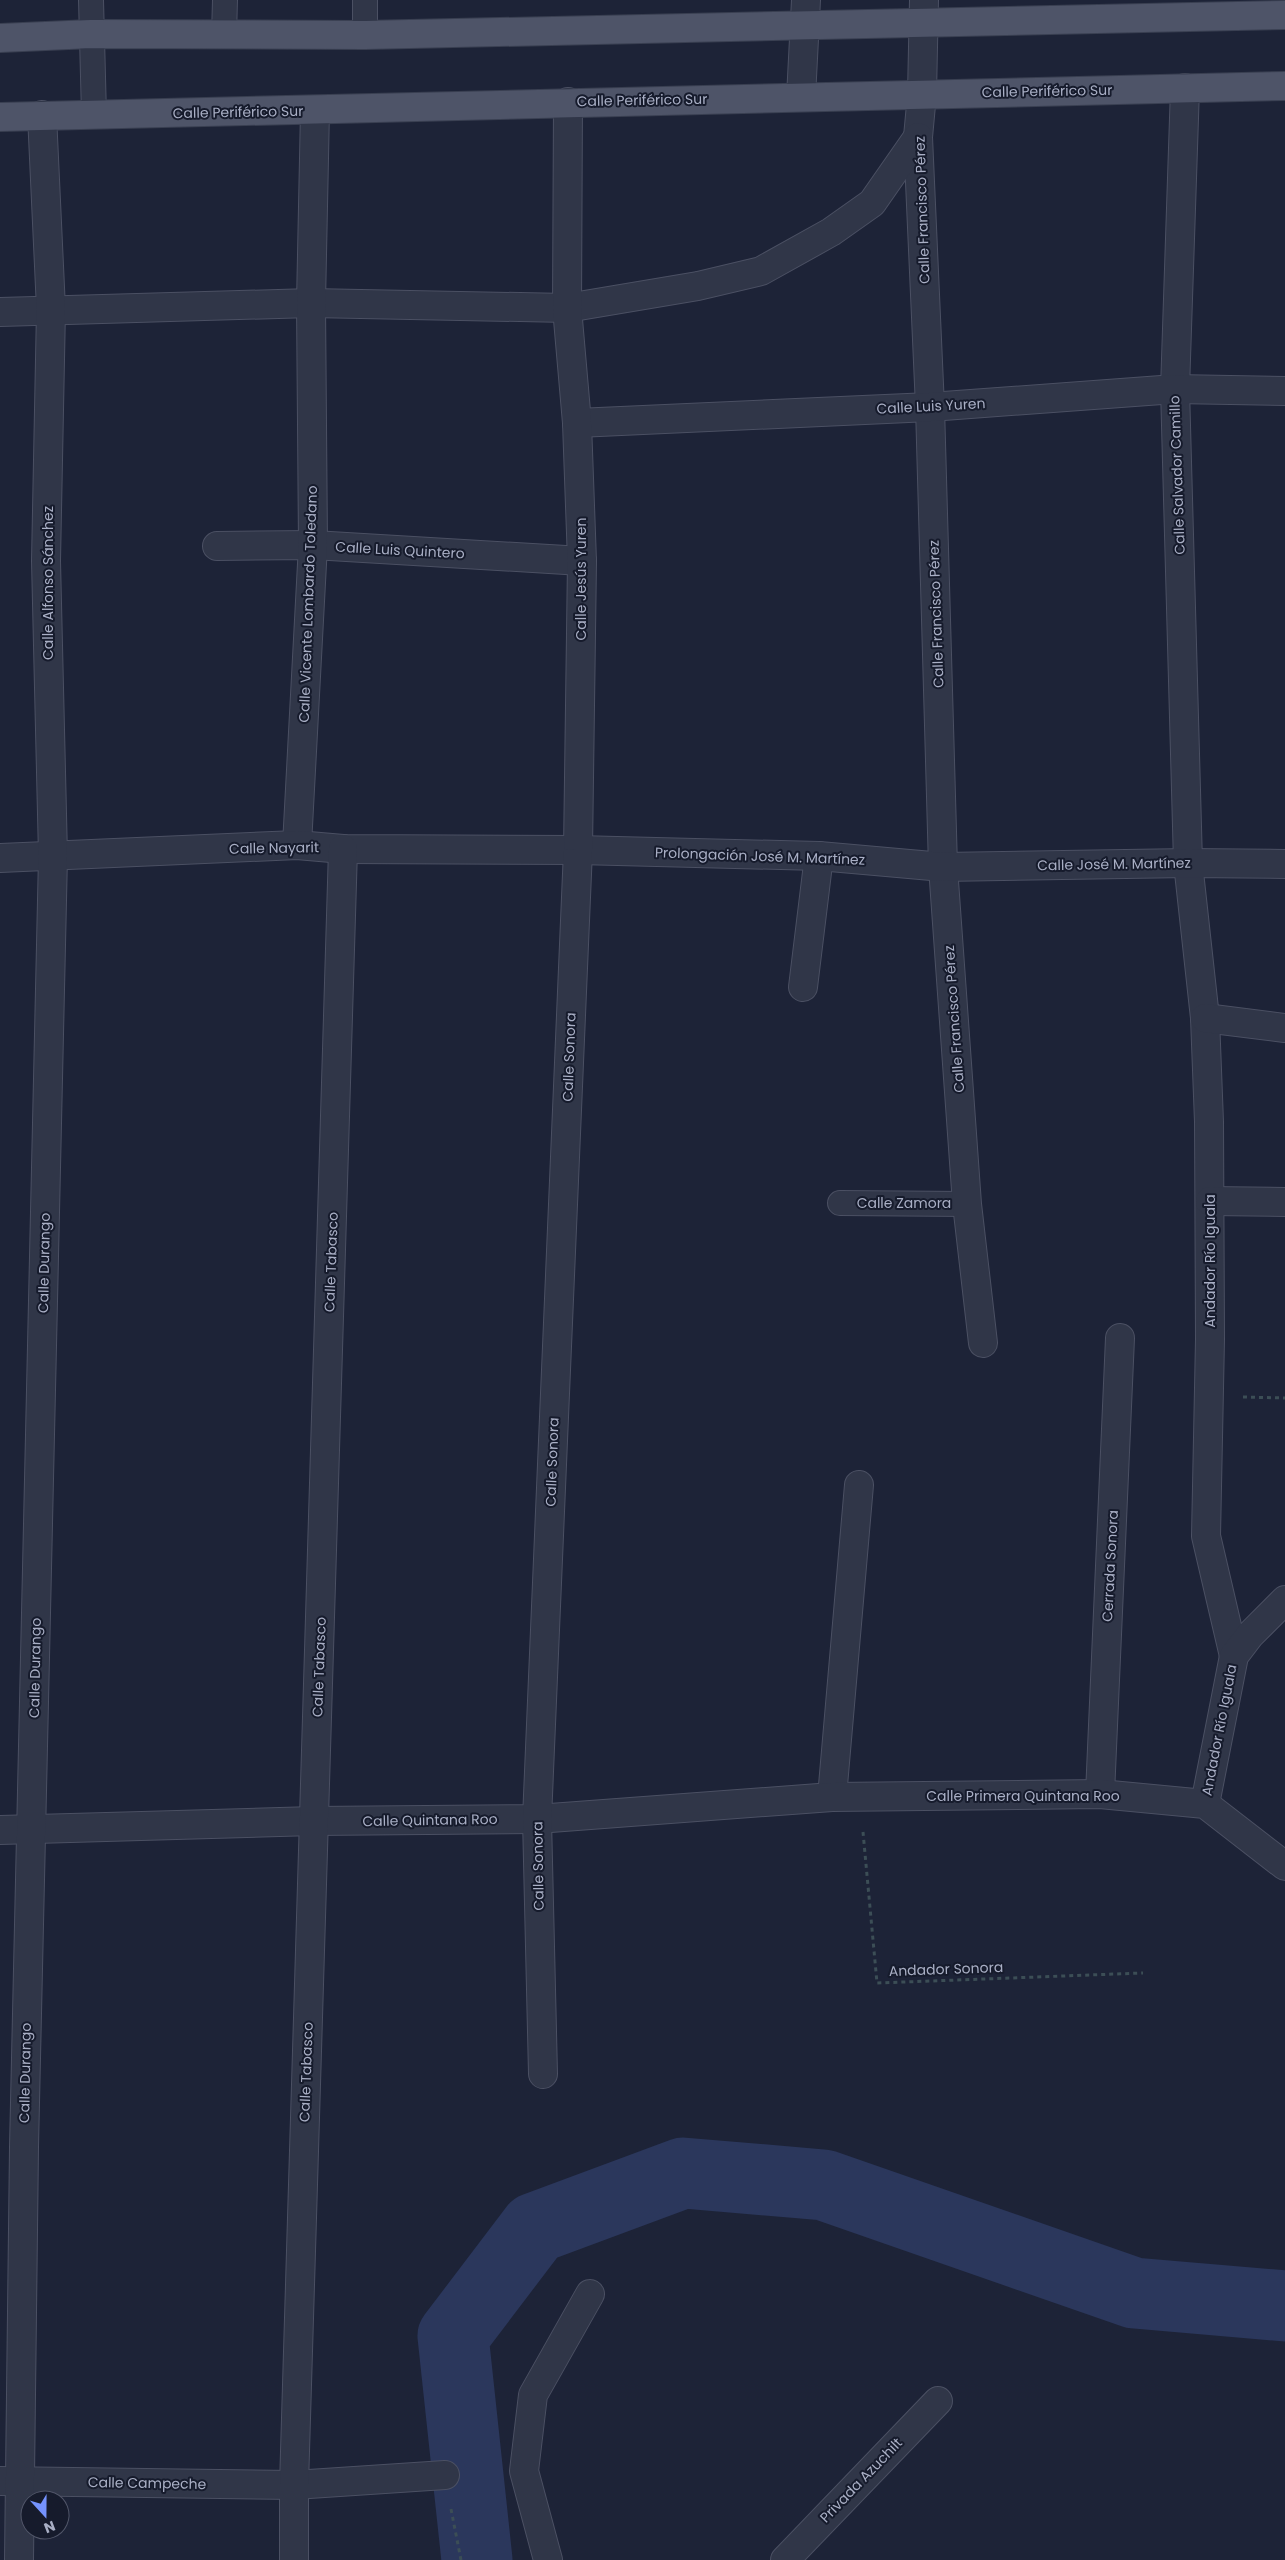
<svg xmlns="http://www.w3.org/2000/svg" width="1285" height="2560" font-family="Poppins,sans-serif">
<rect width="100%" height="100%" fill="#1d2337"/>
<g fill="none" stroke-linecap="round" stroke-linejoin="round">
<path stroke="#2b375c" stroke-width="71" d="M 477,2560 L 453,2336 L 535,2228 L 683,2173 L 824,2185 L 1134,2293 L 1285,2306"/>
<g stroke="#4b5063" stroke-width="26">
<g id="lane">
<path d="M 91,0 L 94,115"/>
<path d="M 224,35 L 225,0"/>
<path d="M 365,35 L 365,0"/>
<path d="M 840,1203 L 967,1204"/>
</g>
</g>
<g stroke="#4b5063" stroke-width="30">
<g id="street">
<path d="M 924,0 L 922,94 L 918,137 L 930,407 L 943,867 L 967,1204 L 983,1343"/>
<path d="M 1185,88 L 1175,389 L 1188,863 L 1205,1018 L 1209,1122 L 1210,1339 L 1206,1536 L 1234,1656"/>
<path d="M 801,97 L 806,0"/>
<path d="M 0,312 L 311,303 L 567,308 L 698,286 L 761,271 L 831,232 L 872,203 L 918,137"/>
<path d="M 577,423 L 930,407 L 1175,389 L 1285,391"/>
<path d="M 217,546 L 313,545 L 582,561"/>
<path d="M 297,845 L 313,545 L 311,303 L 315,110"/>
<path d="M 0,858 L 297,845 L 343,849 L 578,850 L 819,856 L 943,867 L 1188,863 L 1285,864"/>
<path d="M 803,987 L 819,856"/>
<path d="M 1205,1018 L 1285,1028"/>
<path d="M 1210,1201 L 1285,1202"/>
<path d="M 1100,1794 L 1120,1338"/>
<path d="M 832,1797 L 859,1485"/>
<path d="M 1205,1804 L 1234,1656 L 1250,1635 L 1285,1600"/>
<path d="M 0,1830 L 314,1821 L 537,1819 L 832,1797 L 1100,1794 L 1205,1804 L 1285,1866"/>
<path d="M 543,2074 L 537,1819 L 578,850 L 582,561 L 577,423 L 567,308 L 568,102"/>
<path d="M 0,2481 L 294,2485 L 445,2475"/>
<path d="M 19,2560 L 24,2147 L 53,856 L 46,561 L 51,309 L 42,115"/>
<path d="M 294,2560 L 294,2485 L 343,849"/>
<path d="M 548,2560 L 524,2471 L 533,2395 L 590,2294"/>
<path d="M 785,2560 L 938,2401"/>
</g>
</g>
<g stroke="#393f51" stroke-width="30">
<g id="primary">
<path d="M 0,38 L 91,34 L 365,35 L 1285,15"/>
<path d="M 0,117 L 1285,86"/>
</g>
</g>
<g stroke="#3c4e56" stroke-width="3" stroke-dasharray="4 4" stroke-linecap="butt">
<path d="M 1243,1397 L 1285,1398"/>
<path d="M 863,1832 L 877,1983 L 1143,1973"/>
<path d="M 451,2509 L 461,2560"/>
</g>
<use href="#lane" stroke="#303648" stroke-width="24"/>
<use href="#street" stroke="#303648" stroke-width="28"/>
<use href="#primary" stroke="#4e5468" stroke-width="28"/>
</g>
<g text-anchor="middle" stroke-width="4" stroke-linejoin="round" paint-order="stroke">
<g font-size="14" fill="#a9afc5" stroke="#161b2c">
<text transform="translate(1047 91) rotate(-1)" y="5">Calle Periférico Sur</text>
<text transform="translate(642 100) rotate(-1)" y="5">Calle Periférico Sur</text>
<text transform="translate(238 112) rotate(-1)" y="5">Calle Periférico Sur</text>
<text transform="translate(922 210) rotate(-92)" y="5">Calle Francisco Pérez</text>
<text transform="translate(931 406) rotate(-3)" y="5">Calle Luis Yuren</text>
<text transform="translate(1177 475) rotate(-92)" y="5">Calle Salvador Camillo</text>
<text transform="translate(400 550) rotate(3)" y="5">Calle Luis Quintero</text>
<text transform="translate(581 579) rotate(-90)" y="5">Calle Jesús Yuren</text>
<text transform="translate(48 583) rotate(-90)" y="5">Calle Alfonso Sánchez</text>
<text transform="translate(308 604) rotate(-88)" y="5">Calle Vicente Lombardo Toledano</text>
<text transform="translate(936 614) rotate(-92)" y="5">Calle Francisco Pérez</text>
<text transform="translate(274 848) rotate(-1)" y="5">Calle Nayarit</text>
<text transform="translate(760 856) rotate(2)" y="5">Prolongación José M. Martínez</text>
<text transform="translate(1114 864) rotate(-1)" y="5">Calle José M. Martínez</text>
<text transform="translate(954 1019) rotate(-94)" y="5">Calle Francisco Pérez</text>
<text transform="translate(569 1057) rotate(-88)" y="5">Calle Sonora</text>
<text x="904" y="1208">Calle Zamora</text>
<text transform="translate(1210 1261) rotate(-90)" y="5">Andador Río Iguala</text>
<text transform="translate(331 1262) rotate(-88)" y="5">Calle Tabasco</text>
<text transform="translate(44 1263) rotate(-89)" y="5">Calle Durango</text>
<text transform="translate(552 1462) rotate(-88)" y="5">Calle Sonora</text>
<text transform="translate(1110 1566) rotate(-87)" y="5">Cerrada Sonora</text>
<text transform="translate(319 1667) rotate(-88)" y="5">Calle Tabasco</text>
<text transform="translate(35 1668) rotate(-89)" y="5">Calle Durango</text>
<text transform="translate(1219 1730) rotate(-79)" y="5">Andador Río Iguala</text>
<text x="1023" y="1801">Calle Primera Quintana Roo</text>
<text transform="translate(430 1820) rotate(-1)" y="5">Calle Quintana Roo</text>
<text transform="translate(538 1866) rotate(-91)" y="5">Calle Sonora</text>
<text transform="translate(946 1969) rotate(-2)" y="5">Andador Sonora</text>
<text transform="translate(306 2072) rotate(-88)" y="5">Calle Tabasco</text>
<text transform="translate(25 2073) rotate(-89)" y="5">Calle Durango</text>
<text transform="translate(861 2480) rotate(-46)" y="5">Privada Azuchilt</text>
<text transform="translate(147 2483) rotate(1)" y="5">Calle Campeche</text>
</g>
</g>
<g transform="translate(45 2515) rotate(159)"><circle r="24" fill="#161b2c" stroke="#515669"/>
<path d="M0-4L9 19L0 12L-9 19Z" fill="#7593ff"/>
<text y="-8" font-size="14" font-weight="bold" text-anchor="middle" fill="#a9afc5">N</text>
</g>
</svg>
